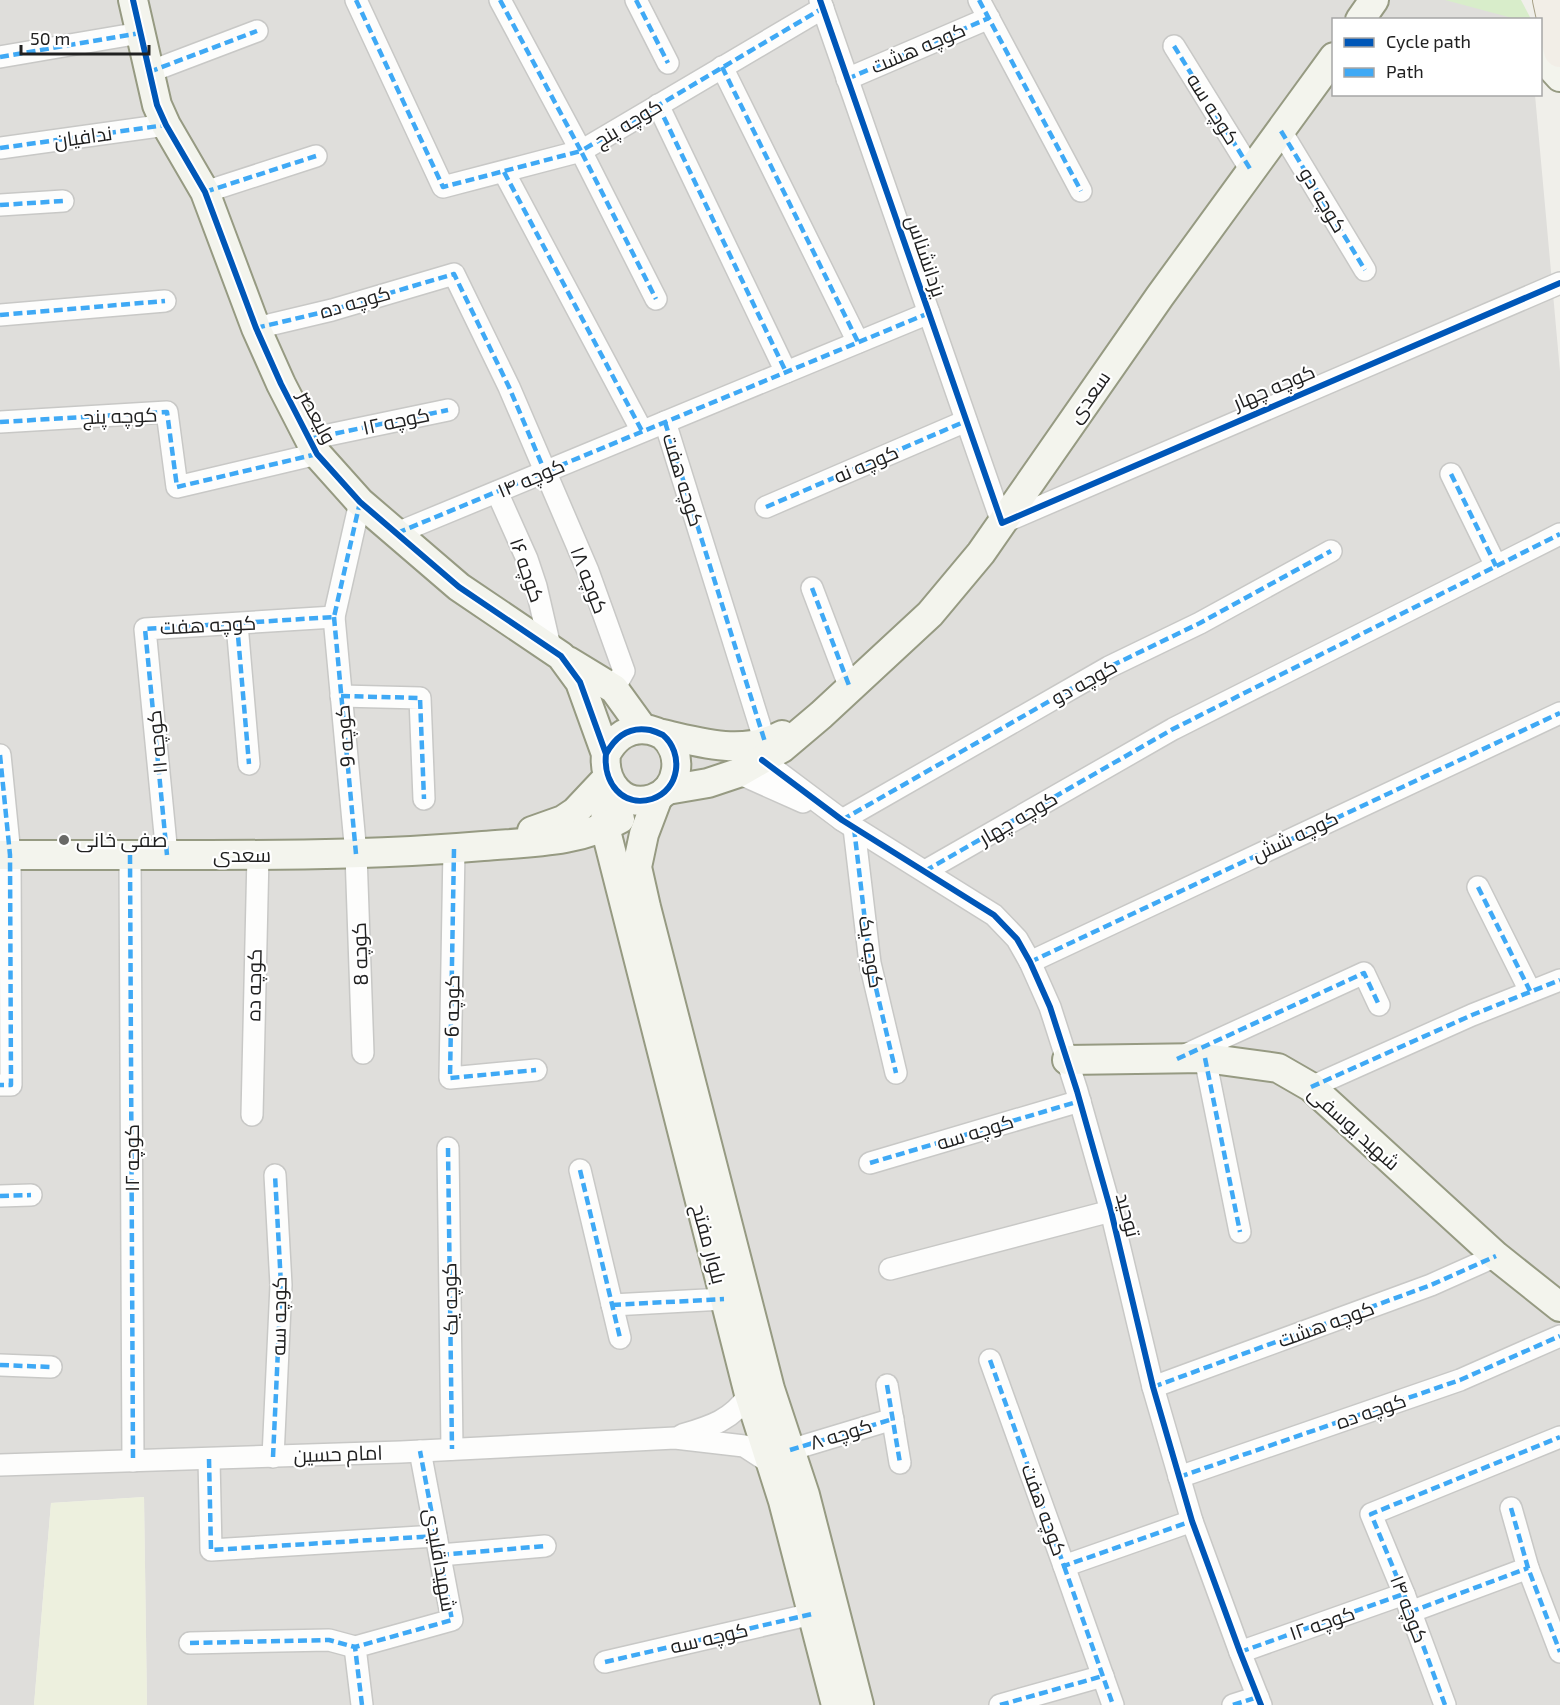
<svg xmlns="http://www.w3.org/2000/svg" width="1560" height="1705" font-family="'Exo 2',Cairo,sans-serif">
<rect width="100%" height="100%" fill="#f0efea"/>
<path fill="#dfdedb" d="M 0,0 L 1513,0 L 1517,19 L 1334,20 L 1334,94 L 1535,95 L 1560,371 L 1560,1705 L 147,1705 L 144,1497 L 51,1503 L 34,1705 L 0,1705 Z"/>
<path fill="#edf0de" d="M 144,1497 L 147,1705 L 34,1705 L 51,1503 Z"/>
<path fill="#d8edca" d="M 1445,0 L 1521,0 L 1531,19 L 1516,19 Z"/>
<g fill="none" stroke-linecap="round" stroke-linejoin="round">
<g stroke="#c8c8c6" stroke-width="24">
<g id="street">
<path d="M 356,0 L 443,187 L 581,151 L 656,299"/>
<path d="M 500,0 L 581,151 L 823,8"/>
<path d="M 636,0 L 668,63"/>
<path d="M 820,0 L 1002,523 L 1560,283"/>
<path d="M 979,0 L 1081,191"/>
<path d="M 1174,46 L 1252,172"/>
<path d="M 0,57 L 140,33"/>
<path d="M 722,67 L 858,342"/>
<path d="M 149,72 L 257,31"/>
<path d="M 847,79 L 989,18"/>
<path d="M 658,105 L 786,372"/>
<path d="M 1281,131 L 1365,270"/>
<path d="M 0,148 L 166,125"/>
<path d="M 504,172 L 642,431"/>
<path d="M 205,192 L 316,156"/>
<path d="M 0,205 L 63,201"/>
<path d="M 0,315 L 165,301"/>
<path d="M 256,328 L 332,310 L 454,274 L 509,387 L 588,571 L 624,671 L 614,689"/>
<path d="M 0,422 L 167,412 L 177,487 L 317,454"/>
<path d="M 665,422 L 765,742"/>
<path d="M 309,439 L 448,410"/>
<path d="M 1451,474 L 1496,566"/>
<path d="M 497,492 L 527,559 L 536,586 L 551,651"/>
<path d="M 766,507 L 966,421"/>
<path d="M 397,533 L 929,313"/>
<path d="M 812,588 L 850,688"/>
<path d="M 334,617 L 356,854 L 363,1053"/>
<path d="M 237,624 L 249,764"/>
<path d="M 341,696 L 420,698 L 424,799"/>
<path d="M 0,755 L 10,855 L 11,1085 L 0,1085"/>
<path d="M 762,760 L 842,820 L 994,915 L 1017,939 L 1030,962 L 1050,1007 L 1077,1091 L 1111,1211 L 1153,1387 L 1192,1521 L 1240,1652 L 1261,1705"/>
<path d="M 738,773 L 803,802"/>
<path d="M 842,820 L 1109,667 L 1200,623 L 1331,551"/>
<path d="M 854,828 L 870,963 L 896,1073"/>
<path d="M 454,849 L 450,1078 L 536,1070"/>
<path d="M 130,855 L 133,1461"/>
<path d="M 167,855 L 145,629 L 334,617 L 360,502"/>
<path d="M 925,871 L 1173,729 L 1560,534"/>
<path d="M 1478,887 L 1530,991"/>
<path d="M 1030,962 L 1560,713"/>
<path d="M 1183,1056 L 1364,973 L 1379,1005"/>
<path d="M 1205,1058 L 1240,1232"/>
<path d="M 1311,1087 L 1472,1015 L 1560,980"/>
<path d="M 252,1115 L 258,855"/>
<path d="M 448,1148 L 452,1449"/>
<path d="M 870,1163 L 1080,1101"/>
<path d="M 580,1170 L 620,1338"/>
<path d="M 0,1196 L 31,1195"/>
<path d="M 890,1269 L 1111,1211"/>
<path d="M 612,1305 L 724,1299"/>
<path d="M 990,1360 L 1064,1566 L 1192,1521"/>
<path d="M 0,1365 L 51,1367"/>
<path d="M 887,1385 L 900,1463"/>
<path d="M 1153,1387 L 1431,1285 L 1496,1256"/>
<path d="M 682,1435 C 709,1427 733,1420 749,1394"/>
<path d="M 790,1450 L 893,1419"/>
<path d="M 273,1457 L 281,1285 L 275,1175"/>
<path d="M 209,1459 L 211,1550 L 436,1536"/>
<path d="M 0,1465 L 401,1452 L 675,1438 L 744,1446 L 770,1463"/>
<path d="M 1179,1477 L 1460,1380 L 1560,1336"/>
<path d="M 1511,1508 L 1528,1568 L 1560,1652"/>
<path d="M 440,1555 L 545,1546"/>
<path d="M 1064,1566 L 1113,1705"/>
<path d="M 1410,1612 L 1528,1568"/>
<path d="M 190,1643 L 329,1640 L 355,1647"/>
<path d="M 1240,1652 L 1404,1594"/>
<path d="M 605,1662 L 812,1614"/>
<path d="M 362,1705 L 355,1647 L 452,1620 L 420,1451"/>
<path d="M 1000,1705 L 1103,1676"/>
<path d="M 1233,1705 L 1258,1697"/>
<path d="M 1445,1705 L 1404,1594 L 1371,1514 L 1560,1437"/>
</g>
</g>
<g stroke="#969a82" stroke-width="32">
<g id="secondary">
<path d="M 133,0 L 157,105 L 166,125 L 205,192 L 256,328 L 281,384 L 317,454 L 360,502 L 459,587 L 561,656 L 580,682 L 606,754 C 603,782 622,808 652,799 C 680,790 684,753 663,735 C 659,733 654,731 650,730 C 629,726 615,737 606,754"/>
<path d="M 1360,20 L 1374,0"/>
<path d="M 1540,55 L 1560,77"/>
<path d="M 568,661 L 614,689 L 643,729"/>
<path d="M 662,734 C 703,743 743,756 782,735"/>
<path d="M 607,778 L 605,827 L 749,1394 L 783,1501 L 836,1705"/>
<path d="M 667,790 L 708,783 L 738,773 L 782,748 L 821,715 L 930,614 L 981,553 L 1160,296 L 1334,57"/>
<path d="M 658,797 L 644,834 L 637,867 L 646,907 L 770,1389 L 805,1495 L 859,1705"/>
<path d="M 532,831 L 563,820 L 575,812 L 607,778"/>
<path d="M 0,855 C 70,855 140,855 210,855 C 301,855 392,854 483,846 C 529,842 579,843 620,819"/>
<path d="M 1067,1060 L 1205,1058 L 1278,1068 L 1311,1087 L 1496,1256 L 1560,1307"/>
</g>
</g>
<g stroke="#a7a086" stroke-width="34">
<path id="primary" d="M 1549,0 L 1560,51"/>
</g>
<use href="#street" stroke="#fdfdfc" stroke-width="21"/>
<use href="#secondary" stroke="#f3f4ed" stroke-width="28"/>
<use href="#primary" stroke="#f2eee7" stroke-width="32"/>
<g stroke="#3fa9f5" stroke-width="4.5" stroke-dasharray="9 4.5" stroke-linecap="butt">
<path d="M 356,0 L 443,187 L 581,151 L 656,299"/>
<path d="M 500,0 L 581,151 L 823,8"/>
<path d="M 636,0 L 668,63"/>
<path d="M 979,0 L 1081,191"/>
<path d="M 1174,46 L 1252,172"/>
<path d="M 0,57 L 140,33"/>
<path d="M 722,67 L 858,342"/>
<path d="M 149,72 L 257,31"/>
<path d="M 847,79 L 989,18"/>
<path d="M 658,105 L 786,372"/>
<path d="M 1281,131 L 1365,270"/>
<path d="M 0,148 L 166,125"/>
<path d="M 504,172 L 642,431"/>
<path d="M 205,192 L 316,156"/>
<path d="M 0,205 L 63,201"/>
<path d="M 0,315 L 165,301"/>
<path d="M 256,328 L 332,310 L 454,274 L 509,387 L 545,472"/>
<path d="M 0,422 L 167,412 L 177,487 L 317,454"/>
<path d="M 665,422 L 765,742"/>
<path d="M 309,439 L 448,410"/>
<path d="M 1451,474 L 1496,566"/>
<path d="M 766,507 L 966,421"/>
<path d="M 397,533 L 929,313"/>
<path d="M 812,588 L 850,688"/>
<path d="M 334,617 L 356,854"/>
<path d="M 237,624 L 249,764"/>
<path d="M 341,696 L 420,698 L 424,799"/>
<path d="M 0,755 L 10,855 L 11,1085 L 0,1085"/>
<path d="M 842,820 L 1109,667 L 1200,623 L 1331,551"/>
<path d="M 854,828 L 870,963 L 896,1073"/>
<path d="M 454,849 L 450,1078 L 536,1070"/>
<path d="M 130,855 L 133,1461"/>
<path d="M 167,855 L 145,629 L 334,617 L 360,502"/>
<path d="M 925,871 L 1173,729 L 1560,534"/>
<path d="M 1478,887 L 1530,991"/>
<path d="M 1030,962 L 1560,713"/>
<path d="M 1205,1058 L 1240,1232"/>
<path d="M 1177,1059 L 1364,973 L 1379,1005"/>
<path d="M 1311,1087 L 1472,1015 L 1560,980"/>
<path d="M 448,1148 L 452,1449"/>
<path d="M 870,1163 L 1080,1101"/>
<path d="M 580,1170 L 620,1338"/>
<path d="M 0,1196 L 31,1195"/>
<path d="M 612,1305 L 724,1299"/>
<path d="M 990,1360 L 1064,1566 L 1192,1521"/>
<path d="M 0,1365 L 51,1367"/>
<path d="M 887,1385 L 900,1463"/>
<path d="M 1153,1387 L 1431,1285 L 1496,1256"/>
<path d="M 790,1450 L 893,1419"/>
<path d="M 273,1457 L 281,1285 L 275,1175"/>
<path d="M 209,1459 L 211,1550 L 436,1536"/>
<path d="M 1179,1477 L 1460,1380 L 1560,1336"/>
<path d="M 1511,1508 L 1528,1568 L 1560,1652"/>
<path d="M 440,1555 L 545,1546"/>
<path d="M 1064,1566 L 1113,1705"/>
<path d="M 1410,1612 L 1528,1568"/>
<path d="M 190,1643 L 329,1640 L 355,1647"/>
<path d="M 1240,1652 L 1404,1594"/>
<path d="M 605,1662 L 812,1614"/>
<path d="M 362,1705 L 355,1647 L 452,1620 L 420,1451"/>
<path d="M 1000,1705 L 1103,1676"/>
<path d="M 1233,1705 L 1258,1697"/>
<path d="M 1445,1705 L 1404,1594 L 1371,1514 L 1560,1437"/>
</g>
<g stroke="#fff" stroke-width="10">
<g id="cycleway">
<path d="M 133,0 L 157,105 L 166,125 L 205,192 L 256,328 L 281,384 L 317,454 L 360,502 L 459,587 L 561,656 L 580,682 L 606,754 C 603,782 622,808 652,799 C 680,790 684,753 663,735 C 659,733 654,731 650,730 C 629,726 615,737 606,754"/>
<path d="M 820,0 L 1002,523 L 1560,283"/>
<path d="M 762,760 L 842,820 L 994,915 L 1017,939 L 1030,962 L 1050,1007 L 1077,1091 L 1111,1211 L 1153,1387 L 1192,1521 L 1240,1652 L 1261,1705"/>
</g>
</g>
<use href="#cycleway" stroke="#0057b8" stroke-width="6"/>
</g>
<circle fill="#696967" stroke="#fff" stroke-width="2" cx="64" cy="840" r="6"/>
<g text-anchor="middle" stroke-width="4.5" stroke-linejoin="round" paint-order="stroke">
<g font-size="20" fill="#212121" stroke="#fff">
<text transform="translate(918 48) rotate(-23)" y="7">کوچه هشت</text>
<text transform="translate(1213 109) rotate(58)" y="7">کوچه سه</text>
<text transform="translate(628 123) rotate(-31)" y="7">کوچه پنج</text>
<text transform="translate(83 137) rotate(-8)" y="7">ندافیان</text>
<text transform="translate(1323 200) rotate(59)" y="7">کوچه دو</text>
<text transform="translate(926 256) rotate(71)" y="7">یزدانشناس</text>
<text transform="translate(355 302) rotate(-16)" y="7">کوچه ده</text>
<text transform="translate(1274 387) rotate(-23)" y="7">کوچه چهار</text>
<text transform="translate(1089 397) rotate(-55)" y="7">سعدی</text>
<text transform="translate(120 416) rotate(-2)" y="7">کوچه پنج</text>
<text transform="translate(317 417) rotate(62)" y="7">ولیعصر</text>
<text transform="translate(396 421) rotate(-12)" y="7">کوچه ۱۲</text>
<text transform="translate(866 464) rotate(-23)" y="7">کوچه نه</text>
<text transform="translate(531 478) rotate(-23)" y="7">کوچه ۱۴</text>
<text transform="translate(683 480) rotate(73)" y="7">کوچه هفت</text>
<text transform="translate(527 570) rotate(71)" y="7">کوچه ۱۶</text>
<text transform="translate(589 580) rotate(69)" y="7">کوچه ۱۸</text>
<text transform="translate(208 625) rotate(-3)" y="7">کوچه هفت</text>
<text transform="translate(1084 682) rotate(-29)" y="7">کوچه دو</text>
<text transform="translate(345 736) rotate(-95)" y="7">کوچه 9</text>
<text transform="translate(157 742) rotate(-96)" y="7">کوچه ۱۱</text>
<text transform="translate(1018 818) rotate(-30)" y="7">کوچه چهار</text>
<text transform="translate(1295 836) rotate(-25)" y="7">کوچه شش</text>
<text x="242" y="862">سعدی</text>
<text transform="translate(871 952) rotate(81)" y="7">کوچه یک</text>
<text transform="translate(360 954) rotate(-92)" y="7">کوچه 8</text>
<text transform="translate(254 985) rotate(-89)" y="7">کوچه ده</text>
<text transform="translate(452 1006) rotate(-89)" y="7">کوچه 6</text>
<text transform="translate(1354 1128) rotate(42)" y="7">شهید یوسفی</text>
<text transform="translate(975 1132) rotate(-17)" y="7">کوچه سه</text>
<text transform="translate(132 1158) rotate(-90)" y="7">کوچه ۱۲</text>
<text transform="translate(1128 1215) rotate(75)" y="7">توحید</text>
<text transform="translate(709 1244) rotate(75)" y="7">بلوار مفتح</text>
<text transform="translate(450 1299) rotate(-91)" y="7">کوچه یک</text>
<text transform="translate(279 1316) rotate(-89)" y="7">کوچه سه</text>
<text transform="translate(1326 1324) rotate(-20)" y="7">کوچه هشت</text>
<text transform="translate(1371 1411) rotate(-19)" y="7">کوچه ده</text>
<text transform="translate(841 1434) rotate(-17)" y="7">کوچه ۸</text>
<text transform="translate(338 1454) rotate(-2)" y="7">امام حسین</text>
<text transform="translate(1044 1510) rotate(70)" y="7">کوچه هفت</text>
<text transform="translate(440 1560) rotate(80)" y="7">شهیداقلیدی</text>
<text transform="translate(1409 1609) rotate(69)" y="7">کوچه ۱۴</text>
<text transform="translate(1322 1623) rotate(-19)" y="7">کوچه ۱۲</text>
<text transform="translate(709 1638) rotate(-13)" y="7">کوچه سه</text>
</g>
<g font-size="20" fill="#212121" stroke="#fff" text-anchor="start">
<text x="76" y="847">صفی خانی</text>
</g>
</g>
<rect x="1332" y="18" width="210" height="78" fill="#ffffff" stroke="#a6a6a6" stroke-width="1.5"/>
<rect x="1344" y="38" width="30" height="9" fill="#0057b8" stroke="#a6a6a6" stroke-width="1.5"/>
<text x="1386" y="48" font-size="18" fill="#212121">Cycle path</text>
<rect x="1344" y="68" width="30" height="9" fill="#3fa9f5" stroke="#a6a6a6" stroke-width="1.5"/>
<text x="1386" y="78" font-size="18" fill="#212121">Path</text>
<path d="M21 45v9h128v-9" fill="none" stroke="#212121" stroke-width="3"/>
<text x="30" y="45" font-size="18" fill="#212121" stroke="#ffffff" stroke-width="4.5" paint-order="stroke">50 m</text>
</svg>
